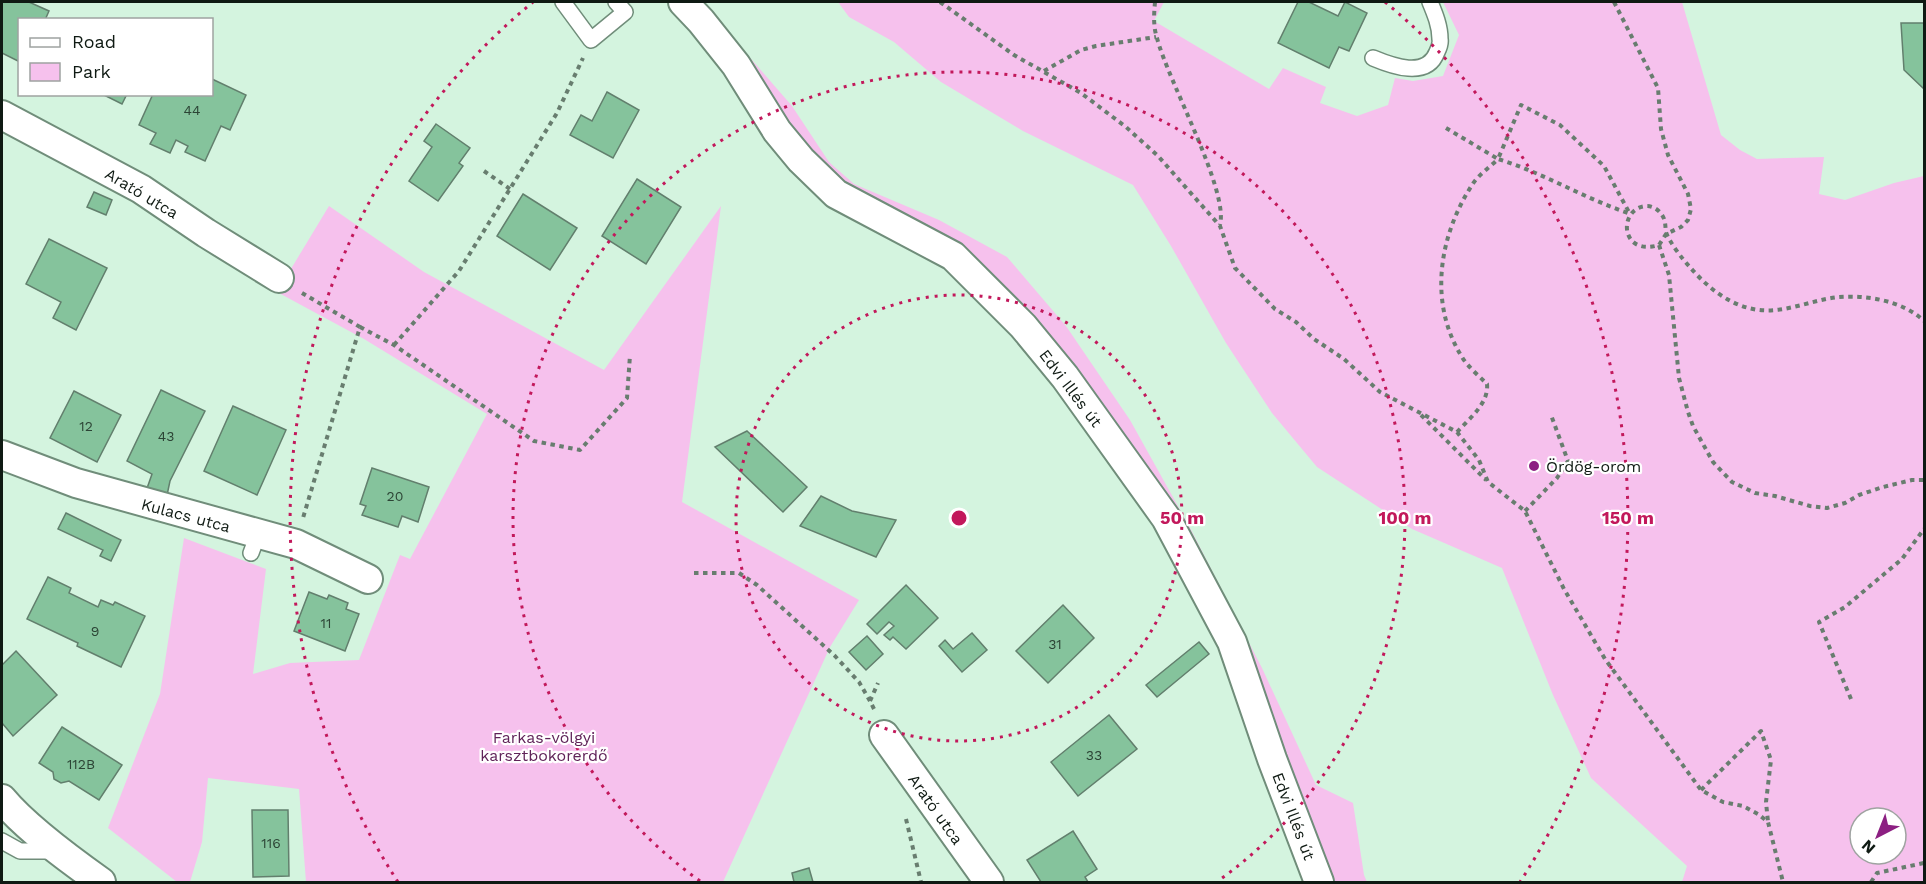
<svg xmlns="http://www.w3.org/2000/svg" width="1926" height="884" font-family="'Work Sans',sans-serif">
<rect width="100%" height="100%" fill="#d4f4df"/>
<g fill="#f6c1ed" fill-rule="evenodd">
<path d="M 838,2 L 1164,2 L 1154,21 L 1269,89 L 1283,68 L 1326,87 L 1320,103 L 1357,116 L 1388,105 L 1395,78 L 1413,81 L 1443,76 L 1459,35 L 1443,2 L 1682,2 L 1721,135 L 1740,150 L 1757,159 L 1824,157 L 1819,194 L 1845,200 L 1894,183 L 1924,176 L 1924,882 L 1682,882 L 1687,866 L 1591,778 L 1553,695 L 1502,568 L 1412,529 L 1317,467 L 1272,413 L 1226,343 L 1171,246 L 1133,185 L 1023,131 L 941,82 L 894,42 L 849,17 ZM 1860,818 L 1896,818 L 1896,854 L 1860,854 Z"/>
<path d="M 715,22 L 738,44 L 792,106 L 829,162 L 854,184 L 939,220 L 1007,257 L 1066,326 L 1130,420 L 1189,526 L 1262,668 L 1316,785 L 1353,803 L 1364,875 L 1367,882 L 1319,882 L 1166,518 L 953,256 L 836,194 Z"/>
<path d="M 329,206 L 424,272 L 604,370 L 721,206 L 682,502 L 859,600 L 830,647 L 723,882 L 306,882 L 299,789 L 208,778 L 202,842 L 190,882 L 177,882 L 108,828 L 160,694 L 184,538 L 266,569 L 253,674 L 290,663 L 359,660 L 400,555 L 410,559 L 487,414 L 364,339 L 277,292 Z"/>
</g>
<g fill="#85c39c" stroke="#627f6d" stroke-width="1.5">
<path d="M 2,2 L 29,2 L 49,11 L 45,20 L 20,20 L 20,62 L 2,53 Z"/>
<path d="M 1298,2 L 1309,2 L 1338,16 L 1345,2 L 1367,13 L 1349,51 L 1339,47 L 1329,68 L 1278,43 Z"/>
<path d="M 1901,23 L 1924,23 L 1924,89 L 1904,70 Z"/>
<path d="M 212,79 L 246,95 L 230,130 L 221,126 L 205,161 L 185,152 L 188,146 L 176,140 L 170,153 L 150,144 L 156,133 L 139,125 L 153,94 L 212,94 Z"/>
<path d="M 607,92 L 639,110 L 613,158 L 570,135 L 581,115 L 592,121 Z"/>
<path d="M 102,94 L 127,94 L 122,104 Z"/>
<path d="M 436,124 L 470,148 L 459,163 L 463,166 L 438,201 L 409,181 L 432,147 L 424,141 Z"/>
<path d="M 637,179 L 681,207 L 646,264 L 602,236 Z"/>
<path d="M 94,192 L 112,200 L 106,215 L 87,207 Z"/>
<path d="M 523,194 L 577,228 L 550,270 L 497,236 Z"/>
<path d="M 49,239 L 107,268 L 76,330 L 53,318 L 61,302 L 26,284 Z"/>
<path d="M 161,390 L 205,411 L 170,481 L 166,500 L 145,494 L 152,474 L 127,461 Z"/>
<path d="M 74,391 L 121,415 L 97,462 L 50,438 Z"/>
<path d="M 233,406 L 286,430 L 257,495 L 204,471 Z"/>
<path d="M 747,431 L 807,487 L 783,512 L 715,447 Z"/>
<path d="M 372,468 L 429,487 L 418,522 L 402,516 L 398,527 L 362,515 L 366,506 L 360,504 Z"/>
<path d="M 821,496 L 852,511 L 896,520 L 876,557 L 800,526 Z"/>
<path d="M 66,513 L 121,540 L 111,561 L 100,556 L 103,550 L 58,529 Z"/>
<path d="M 48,577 L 71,588 L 69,593 L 98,607 L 101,600 L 113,605 L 115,602 L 145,616 L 121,667 L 77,646 L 78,643 L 27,619 Z"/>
<path d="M 906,585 L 938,618 L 906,649 L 893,637 L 890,640 L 884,635 L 894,626 L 889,622 L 877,634 L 867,624 Z"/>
<path d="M 309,592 L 327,599 L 329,595 L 348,603 L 346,609 L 359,614 L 345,651 L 294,631 Z"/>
<path d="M 1063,605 L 1094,638 L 1048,683 L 1016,651 Z"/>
<path d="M 972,633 L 987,650 L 962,672 L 939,646 L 945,640 L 953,649 Z"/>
<path d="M 867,636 L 883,654 L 866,670 L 849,652 Z"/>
<path d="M 1199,642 L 1209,654 L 1157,697 L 1146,685 Z"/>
<path d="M 16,651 L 57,695 L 13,736 L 2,723 L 2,665 Z"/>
<path d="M 1109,715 L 1137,749 L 1078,796 L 1051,762 Z"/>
<path d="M 62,727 L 122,765 L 99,800 L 69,781 L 61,783 L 54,779 L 53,772 L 39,763 Z"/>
<path d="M 252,810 L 288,810 L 289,876 L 253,877 Z"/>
<path d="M 1073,831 L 1097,869 L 1085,877 L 1088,882 L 1041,882 L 1027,860 Z"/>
<path d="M 809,868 L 813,882 L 794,882 L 792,873 Z"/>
</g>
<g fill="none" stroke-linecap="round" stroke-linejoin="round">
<g stroke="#708d7a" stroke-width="18">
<g id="lane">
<path d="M 563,2 L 591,40 L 625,12 L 616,2"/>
<path d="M 1373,58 C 1392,66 1427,79 1437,52 C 1439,48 1441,44 1440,39 C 1440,26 1435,14 1430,2"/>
<path d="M 251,553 L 258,534"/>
<path d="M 2,841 L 20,851 L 56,851"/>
</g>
</g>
<g stroke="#708d7a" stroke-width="32">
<g id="street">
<path d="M 683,2 L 701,21 L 736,65 L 777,131 L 801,160 L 836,194 L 953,256 L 1023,326 L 1065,377 L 1166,518 L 1232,642 L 1272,759 L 1319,882"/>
<path d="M 2,115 L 141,189 L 206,233 L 279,278"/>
<path d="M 2,455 L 76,483 L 296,544 L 368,579"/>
<path d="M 884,735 L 989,882"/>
<path d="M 2,799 C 26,828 70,860 101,882"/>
</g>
</g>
<g stroke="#687d6f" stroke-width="4" stroke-dasharray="4.5 4.5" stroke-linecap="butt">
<path d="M 940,2 L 1014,55 L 1081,93 L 1126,127 L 1158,156 L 1220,226 L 1235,268 L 1275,309 L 1296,322 L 1314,339 L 1344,359 L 1380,392 L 1457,432 L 1479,460 L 1488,482 L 1525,511 L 1564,589 L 1605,659 L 1701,790 L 1723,802 L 1743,806 L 1758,814 L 1768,822 L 1783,882"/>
<path d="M 1155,2 C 1154,14 1153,26 1157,38 C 1168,81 1229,190 1220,225"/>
<path d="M 1614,2 L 1658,88 L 1661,129 L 1668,155 L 1688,194 L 1691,209 L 1688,220 L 1681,227 L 1666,234 L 1659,245 C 1619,257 1618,207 1647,206 C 1653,206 1659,210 1662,215 C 1666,221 1665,226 1666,232 C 1668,240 1683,260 1689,266 C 1705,285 1727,304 1753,309 C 1782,315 1810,300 1839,297 C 1868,295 1903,301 1924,321"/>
<path d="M 1044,71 L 1081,50 L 1096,46 L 1156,37"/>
<path d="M 1446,128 L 1498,159 L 1521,105 L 1560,125 L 1604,166 L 1630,214"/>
<path d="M 484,171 L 510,189"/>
<path d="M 1659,245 L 1669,275 L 1679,378 L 1688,412 L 1693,426 L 1713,462 L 1732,482 L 1755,493 L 1775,496 L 1810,506 L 1827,508 L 1845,503 L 1859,495 L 1883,487 L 1912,480 L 1924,480"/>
<path d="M 302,293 L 360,327 L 303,518"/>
<path d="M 360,327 L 394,345 L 534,441 L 580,450 L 627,398 L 630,355"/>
<path d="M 394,345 L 459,271 L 557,113 L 583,58"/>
<path d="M 1421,415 L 1486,480"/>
<path d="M 1457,432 C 1470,418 1489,403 1487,384 C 1479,376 1468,367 1462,357 C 1428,303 1439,236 1472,185 C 1478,175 1490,167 1498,159 C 1544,173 1585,199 1631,214"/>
<path d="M 1525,511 L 1557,478 L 1568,461 L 1551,415"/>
<path d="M 694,573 L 739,573 L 757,585 L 835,656 L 859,682 L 870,701"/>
<path d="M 1851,699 L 1819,622 L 1845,607 L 1902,559 L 1924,529"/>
<path d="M 874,709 L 870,701 L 878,683"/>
<path d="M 1701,790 L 1761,731 L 1771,760 L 1766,802 L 1768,822"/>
<path d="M 906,819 L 921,882"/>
<path d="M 1871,882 L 1877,873 L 1924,863"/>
</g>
<use href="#lane" stroke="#fff" stroke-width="15"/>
<use href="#street" stroke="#fff" stroke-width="28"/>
</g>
<g fill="none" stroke="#c2185b" stroke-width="3" stroke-dasharray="3 6">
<circle cx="959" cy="518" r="223"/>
<path d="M700 881A446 446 0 1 1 1218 881"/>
<path d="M398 882A669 669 0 0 1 533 2M1385 2A669 669 0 0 1 1520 882"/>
</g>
<circle fill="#8c1f82" stroke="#fff" stroke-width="2" cx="1534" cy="466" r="6"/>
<g text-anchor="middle" stroke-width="4.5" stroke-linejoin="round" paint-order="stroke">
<g font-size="14" fill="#2c4435">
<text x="192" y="115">44</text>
<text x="86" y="431">12</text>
<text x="166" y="441">43</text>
<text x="395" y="501">20</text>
<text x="326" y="628">11</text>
<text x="95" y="636">9</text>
<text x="1055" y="649">31</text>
<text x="1094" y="760">33</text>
<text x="81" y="769">112B</text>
<text x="271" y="848">116</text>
</g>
<g font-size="16" fill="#0f1a13" stroke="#fff">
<text transform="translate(142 193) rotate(31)" y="6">Arató utca</text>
<text transform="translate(1071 388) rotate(53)" y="6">Edvi Illés út</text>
<text transform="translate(186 515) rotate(15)" y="6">Kulacs utca</text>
<text transform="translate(936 809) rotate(55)" y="6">Arató utca</text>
<text transform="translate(1294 816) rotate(69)" y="6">Edvi Illés út</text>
</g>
<g font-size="16" fill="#0f1a13" stroke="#fff" text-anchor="start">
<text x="1546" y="472">Ördög-orom</text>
</g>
<g font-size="16" fill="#602359" stroke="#fff">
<text x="544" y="743">Farkas-völgyi<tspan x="544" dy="18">karsztbokorerdő</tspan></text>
</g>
</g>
<circle cx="959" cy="518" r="9" fill="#c2185b" stroke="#fff" stroke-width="3"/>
<g font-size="18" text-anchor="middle" font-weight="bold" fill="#c2185b" stroke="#fff" stroke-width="4.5" stroke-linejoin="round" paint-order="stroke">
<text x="1182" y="524">50 m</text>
<text x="1405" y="524">100 m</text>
<text x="1628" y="524">150 m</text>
</g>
<rect width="1926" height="884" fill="none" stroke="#0f1a13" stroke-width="6"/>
<rect x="18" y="18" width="195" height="78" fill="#ffffff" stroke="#9fa3a1" stroke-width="1.5"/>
<rect x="30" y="38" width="30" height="9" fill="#ffffff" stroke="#9fa3a1" stroke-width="1.5"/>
<text x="72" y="48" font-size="18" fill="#0f1a13">Road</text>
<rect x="30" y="63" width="30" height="18" fill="#f6c1ed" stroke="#9fa3a1" stroke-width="1.5"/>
<text x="72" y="78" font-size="18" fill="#0f1a13">Park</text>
<g transform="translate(1878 836) rotate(222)"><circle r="28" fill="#ffffff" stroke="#9fa3a1" stroke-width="1.5"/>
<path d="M0-4.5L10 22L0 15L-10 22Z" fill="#8c1f82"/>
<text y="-9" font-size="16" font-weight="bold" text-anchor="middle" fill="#0f1a13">N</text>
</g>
</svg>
